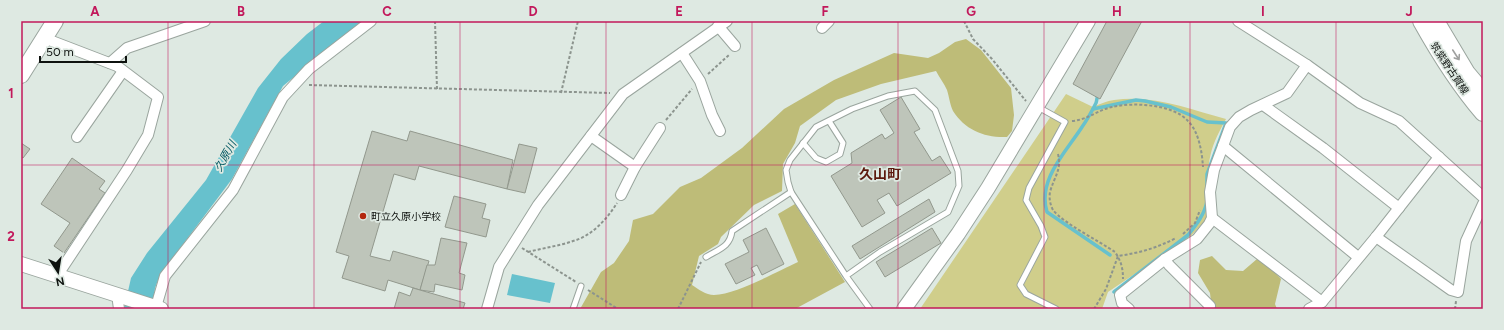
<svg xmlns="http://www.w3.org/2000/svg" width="1504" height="330" font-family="Figtree,'Noto Sans JP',sans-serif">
<rect width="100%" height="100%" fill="#dee9e2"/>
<path fill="#d0ce8b" d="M 1066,94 L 1093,107 C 1100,104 1107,101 1114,100 C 1152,94 1190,109 1226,119 C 1222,126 1218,134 1215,141 C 1205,164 1208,190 1210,215 L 1191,236 L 1108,292 L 1102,309 L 920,309 Z"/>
<g fill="#bebc78">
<path d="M 966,39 L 981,50 L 1011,88 L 1014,115 L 1012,131 L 1007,137 C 985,138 965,130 953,111 C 950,105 949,96 947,90 C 944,83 939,77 936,71 L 881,84 L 836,100 L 800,126 L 795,143 L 783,164 L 782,191 L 754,205 L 721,237 L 718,244 L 699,256 L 692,285 C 698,289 706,295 714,295 C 737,294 776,272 798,262 L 778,214 L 795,204 L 845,282 L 795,309 L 580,309 L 601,272 L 614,263 L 629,241 L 633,220 L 653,214 L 680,187 L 701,178 L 742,148 L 784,109 L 834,80 L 894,53 L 928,58 L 939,53 L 955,42 Z"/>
<path d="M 1212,256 L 1226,270 L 1243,271 L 1257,259 L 1272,269 L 1281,279 L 1275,304 L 1277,309 L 1212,309 L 1210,293 L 1198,273 L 1200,260 Z"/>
</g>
<g fill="#67c1cd">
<path d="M 324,21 L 362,21 L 283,86 L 232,179 L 160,275 L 155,288 L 153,309 L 124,309 L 131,278 L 147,253 L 206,180 L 258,88 L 281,59 L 307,34 Z"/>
<path d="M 512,274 L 555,283 L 550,303 L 507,295 Z"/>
</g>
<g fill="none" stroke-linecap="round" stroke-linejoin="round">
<g stroke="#67c1cd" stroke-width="3.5">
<path d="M 1098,94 C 1097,97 1097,100 1096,103 C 1092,111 1087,120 1082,127 C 1066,152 1037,180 1047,212 L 1110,255"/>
<path d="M 1093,109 L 1136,100 L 1145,101 L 1171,107 L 1207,122 L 1226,123 L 1207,174 L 1207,185"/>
<path d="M 1114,292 L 1188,235 C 1196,225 1205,214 1207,201"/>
</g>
</g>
<g fill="#bec5ba" stroke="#92988d">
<path d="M 1107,21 L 1142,21 L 1100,99 L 1073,84 Z"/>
<path d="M 901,97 L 920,129 L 914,132 L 932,161 L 940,156 L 951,173 L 897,206 L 889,193 L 877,200 L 885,213 L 862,227 L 831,176 L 852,163 L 851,153 L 882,134 L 885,139 L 894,133 L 880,110 Z"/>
<path d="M 372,131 L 407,141 L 410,131 L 513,160 L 507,189 L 419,166 L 415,180 L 394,174 L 370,256 L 390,261 L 393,251 L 429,261 L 420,290 L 388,280 L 385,291 L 342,278 L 349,256 L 336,252 Z"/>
<path d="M 21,143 L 30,149 L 23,158 L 21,157 Z"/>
<path d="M 519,144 L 537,148 L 525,193 L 507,189 Z"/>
<path d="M 72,158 L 105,181 L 99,189 L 105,193 L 64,253 L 54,246 L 70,223 L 41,204 Z"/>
<path d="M 454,196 L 486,204 L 482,218 L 490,220 L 486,237 L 445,227 Z"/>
<path d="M 929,199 L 935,212 L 860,259 L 852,246 Z"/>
<path d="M 766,228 L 784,264 L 762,275 L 757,265 L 751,268 L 755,275 L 736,284 L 725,264 L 749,252 L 743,240 Z"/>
<path d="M 932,228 L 941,243 L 885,277 L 876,262 Z"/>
<path d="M 441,238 L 467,243 L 459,273 L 465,275 L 462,290 L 435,284 L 434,292 L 420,290 L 427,265 L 435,265 Z"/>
<path d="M 413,288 L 465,303 L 463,309 L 394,309 L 399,292 L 410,296 Z"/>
</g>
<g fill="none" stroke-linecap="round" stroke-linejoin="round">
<g stroke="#9aa59e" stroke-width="7">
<g id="lane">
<path d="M 1038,107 L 1065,122 L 1029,188 L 1026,200 L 1041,226 L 1045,237 L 1020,285 L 1026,294 L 1056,309"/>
<path d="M 803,143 L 816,158 L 826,162 L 840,154 L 843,143 L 829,121"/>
<path d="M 706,257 C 719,249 730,247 732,231 L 791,192"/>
<path d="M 846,276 L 880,252 L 948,212 L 959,186 L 958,171 L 935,110 L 915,91 L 888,96 L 852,109 L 816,127 L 790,160 L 786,170 L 788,182 L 791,192 L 846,276 L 870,309"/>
<path d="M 573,309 L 581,286"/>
</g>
</g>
<g stroke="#9aa59e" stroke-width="12">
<g id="street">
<path d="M 1238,21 L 1307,65 L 1360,103 L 1399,121 L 1483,197"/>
<path d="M 718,26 L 735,46"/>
<path d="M 822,28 L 829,21"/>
<path d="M 44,38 L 117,66 L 158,97 L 148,135 L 127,170 L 57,276"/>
<path d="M 682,53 L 700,81 L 712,115 L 720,131"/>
<path d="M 110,63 L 127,48 L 205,21"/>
<path d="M 1307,65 L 1287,93 L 1251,110 L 1239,117 L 1230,127 L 1223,146 L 1358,257"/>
<path d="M 1263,105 L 1323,148 L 1399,208"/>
<path d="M 591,136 L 635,167"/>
<path d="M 77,137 L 123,71"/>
<path d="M 621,195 L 635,167 L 660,128"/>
<path d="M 1212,218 L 1322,302"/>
<path d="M 1376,237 L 1451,290 L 1458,292 L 1466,241 L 1483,204"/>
<path d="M 1165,259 L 1169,265 L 1210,306 L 1209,309"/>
<path d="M 117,294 L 119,309"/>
<path d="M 156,307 L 165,276 L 233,190 L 283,97 L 309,69 L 371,21"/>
<path d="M 487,309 L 499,267 L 538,205 L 623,94 L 727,21"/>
<path d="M 1129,309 L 1122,303 L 1120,295 L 1165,259 L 1197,239 L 1209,224 L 1212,218 L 1210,192 L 1214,170 L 1223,146"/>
<path d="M 1309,309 L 1322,302 L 1376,237 L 1439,157"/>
</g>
</g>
<g stroke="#9aa59e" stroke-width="16">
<g id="secondary">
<path d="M 21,264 L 161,309"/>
<path d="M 904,309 L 958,234 L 988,188 L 1088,21"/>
</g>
</g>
<g stroke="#9aa59e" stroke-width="18">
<g id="primary">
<path d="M 1421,21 C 1440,55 1458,84 1483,113"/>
<path d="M 1436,21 L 1467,73 L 1483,92"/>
<path d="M 21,75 L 55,21"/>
</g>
</g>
<g stroke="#8c948e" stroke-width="2" stroke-dasharray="3 2" stroke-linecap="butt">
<path d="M 435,21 L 437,89"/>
<path d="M 964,21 L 973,39 L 992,59 L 1026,101"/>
<path d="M 708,74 L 730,54"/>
<path d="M 309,85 L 610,93"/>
<path d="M 561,93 L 578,21"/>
<path d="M 666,120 L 692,89"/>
<path d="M 1072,121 C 1087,120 1098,110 1112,107 C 1133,102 1173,104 1188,121 C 1199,132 1202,152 1203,167"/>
<path d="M 1058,154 C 1062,170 1054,177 1050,192 C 1049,198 1050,204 1053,210 C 1063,223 1099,241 1115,252 C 1121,261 1123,268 1123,279"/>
<path d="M 1183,234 L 1195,223 L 1200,210"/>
<path d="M 522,248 L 576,282"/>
<path d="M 528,252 C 543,248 559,246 573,241 C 592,236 607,219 617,203"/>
<path d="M 588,290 L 618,309"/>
<path d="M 678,309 L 701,262"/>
<path d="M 1094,309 L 1106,289 L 1118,256 C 1139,253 1157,248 1176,238"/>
<path d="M 1455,309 L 1456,301"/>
</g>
<use href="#lane" stroke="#fff" stroke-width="5"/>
<use href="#street" stroke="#fff" stroke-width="10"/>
<use href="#secondary" stroke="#fff" stroke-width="14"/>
<use href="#primary" stroke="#fff" stroke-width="16"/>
</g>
<defs><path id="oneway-shaft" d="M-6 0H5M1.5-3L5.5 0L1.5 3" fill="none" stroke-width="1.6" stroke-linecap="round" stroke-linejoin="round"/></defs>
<use stroke="#9fa09f" href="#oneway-shaft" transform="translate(1456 55) rotate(57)"/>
<path fill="none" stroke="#c2185b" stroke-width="1" stroke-opacity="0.55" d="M 168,21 L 168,309M 314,21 L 314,309M 460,21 L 460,309M 606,21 L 606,309M 752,21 L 752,309M 898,21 L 898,309M 1044,21 L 1044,309M 1190,21 L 1190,309M 1336,21 L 1336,309M 21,165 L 1483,165"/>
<circle fill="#b3260d" stroke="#dee9e2" stroke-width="1.5" cx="363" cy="216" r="4"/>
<g text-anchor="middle" stroke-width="3.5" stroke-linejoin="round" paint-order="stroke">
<g font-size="10" fill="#0e120f" stroke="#dee9e2">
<text transform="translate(1450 68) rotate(56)" y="4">筑紫野古賀線</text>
</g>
<g font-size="10" fill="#0e120f" stroke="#dee9e2" text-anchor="start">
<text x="371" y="220">町立久原小学校</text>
</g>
<g font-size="11" font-style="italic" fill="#035861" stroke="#dee9e2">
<text transform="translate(225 156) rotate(-61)" y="4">久原川</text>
</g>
<g font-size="14" font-weight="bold" fill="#5c190d" stroke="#dee9e2">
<text x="880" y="179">久山町</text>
</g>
</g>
<rect width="1504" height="330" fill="none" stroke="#dee9e2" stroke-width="44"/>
<g transform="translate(58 272) rotate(168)" stroke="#dee9e2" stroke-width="3" paint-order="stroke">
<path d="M0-3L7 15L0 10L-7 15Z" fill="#0e120f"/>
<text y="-6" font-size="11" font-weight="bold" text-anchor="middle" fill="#0e120f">N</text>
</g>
<path d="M40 56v6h86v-6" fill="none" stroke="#0e120f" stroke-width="2"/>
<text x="46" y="56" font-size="12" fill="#0e120f" stroke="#dee9e2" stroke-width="3" paint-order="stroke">50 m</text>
<rect x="22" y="22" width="1460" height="286" fill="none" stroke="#c2185b" stroke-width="1.5"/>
<g font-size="13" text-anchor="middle" font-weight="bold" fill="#c2185b">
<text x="95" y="16">A</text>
<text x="241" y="16">B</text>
<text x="387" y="16">C</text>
<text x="533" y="16">D</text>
<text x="679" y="16">E</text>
<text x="825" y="16">F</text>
<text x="971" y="16">G</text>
<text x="1117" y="16">H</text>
<text x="1263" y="16">I</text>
<text x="1409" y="16">J</text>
<text x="11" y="98">1</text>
<text x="11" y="241">2</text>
</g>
</svg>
